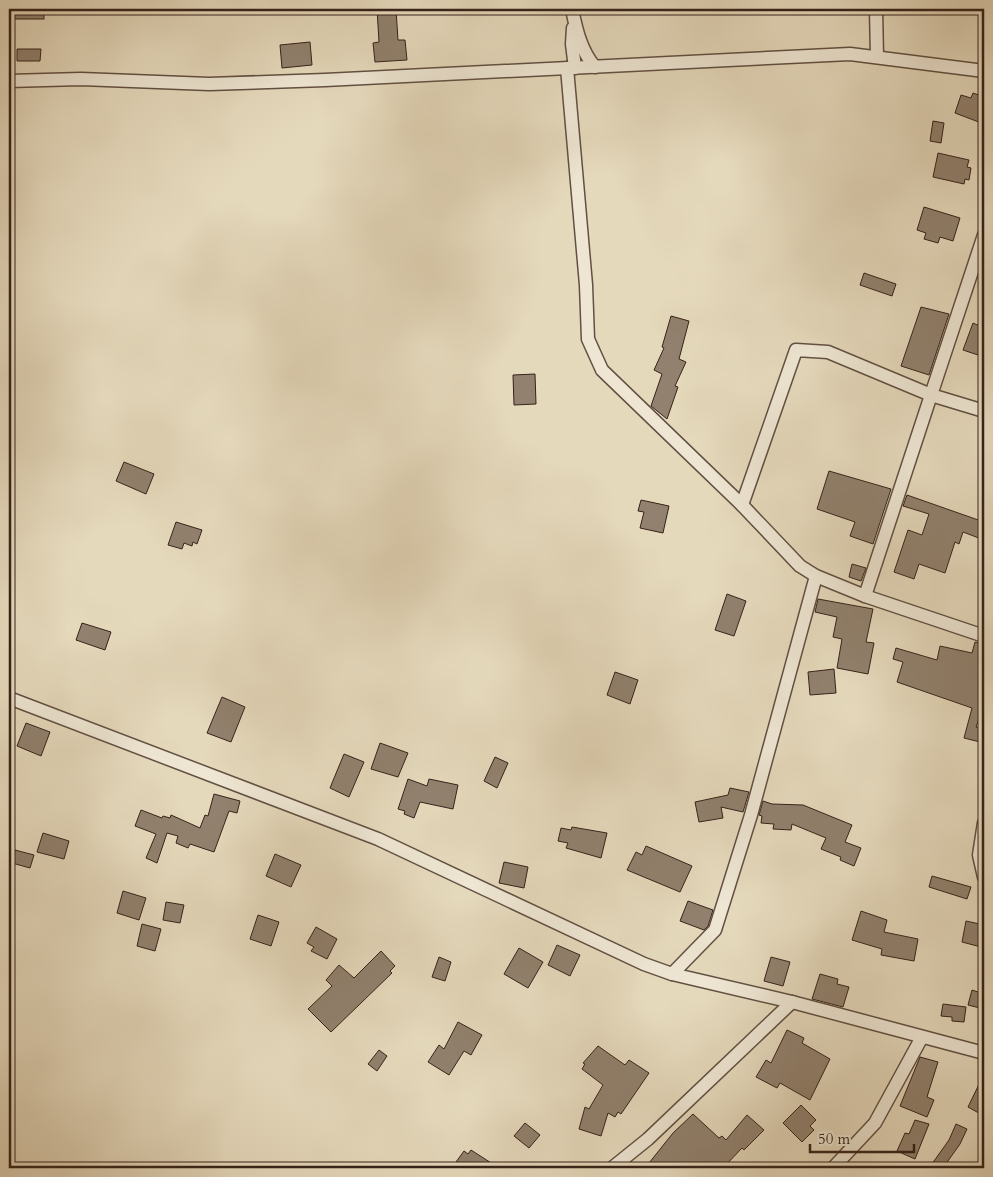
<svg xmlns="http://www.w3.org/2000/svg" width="993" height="1177" font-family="Cardo,serif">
<rect width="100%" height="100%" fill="#e5d9bc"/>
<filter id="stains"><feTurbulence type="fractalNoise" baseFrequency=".004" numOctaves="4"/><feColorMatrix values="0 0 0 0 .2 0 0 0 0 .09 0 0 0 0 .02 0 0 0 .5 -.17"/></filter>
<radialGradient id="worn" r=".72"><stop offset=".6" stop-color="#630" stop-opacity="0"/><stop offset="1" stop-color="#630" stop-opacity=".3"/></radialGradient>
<g fill="#91816e" stroke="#36221a">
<rect x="9" y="9" width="35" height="10"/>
<path d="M 377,9 L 396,9 L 398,40 L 405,40 L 407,60 L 375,62 L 373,43 L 379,42 Z"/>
<path d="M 310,42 L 312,65 L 282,68 L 280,45 Z"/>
<path d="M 17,49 L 41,49 L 40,61 L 17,61 Z"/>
<path d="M 973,93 L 984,97 L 984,124 L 955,113 L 961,95 L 971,98 Z"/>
<path d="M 933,121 L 944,123 L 941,143 L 930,141 Z"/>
<path d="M 938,153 L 969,160 L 967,167 L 971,168 L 969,180 L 965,179 L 964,184 L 933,177 Z"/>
<path d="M 924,207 L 960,218 L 953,241 L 940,237 L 938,243 L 924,239 L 926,233 L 917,230 Z"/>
<path d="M 864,273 L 896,284 L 892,296 L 860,285 Z"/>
<path d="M 921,307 L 949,314 L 929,375 L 901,366 Z"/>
<path d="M 671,316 L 689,321 L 679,359 L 686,362 L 675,386 L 678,387 L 667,419 L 651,406 L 662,374 L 654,370 L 664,348 L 662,347 Z"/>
<path d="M 973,323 L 984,328 L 984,357 L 963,350 Z"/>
<path d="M 535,374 L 536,404 L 514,405 L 513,375 Z"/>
<path d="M 124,462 L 154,474 L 146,494 L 116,481 Z"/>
<path d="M 829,471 L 891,489 L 873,544 L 850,536 L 855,522 L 817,509 Z"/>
<path d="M 907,495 L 984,522 L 984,540 L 963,532 L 959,544 L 955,542 L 945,573 L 919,564 L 914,579 L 894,572 L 908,530 L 922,535 L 929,514 L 903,506 Z"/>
<path d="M 641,500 L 669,506 L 663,533 L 640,528 L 644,512 L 638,511 Z"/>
<path d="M 176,522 L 202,530 L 197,544 L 193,542 L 192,546 L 184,543 L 182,549 L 168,545 Z"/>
<path d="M 852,564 L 866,568 L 861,581 L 849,577 Z"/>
<path d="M 727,594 L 746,601 L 734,636 L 715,630 Z"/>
<path d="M 818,599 L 873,609 L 866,642 L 874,643 L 868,674 L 837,668 L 842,639 L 833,637 L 837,617 L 815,612 Z"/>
<path d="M 82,623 L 111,632 L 105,650 L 76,640 Z"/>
<path d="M 975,642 L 984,644 L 984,705 L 976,727 L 984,729 L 984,743 L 964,738 L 972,708 L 897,682 L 903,662 L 893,659 L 896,648 L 937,660 L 940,646 L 972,653 Z"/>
<path d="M 834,669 L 836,693 L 810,695 L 808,672 Z"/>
<path d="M 615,672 L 638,680 L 630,704 L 607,695 Z"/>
<path d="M 222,697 L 245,707 L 231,742 L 207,733 Z"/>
<path d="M 26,723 L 50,732 L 41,756 L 17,746 Z"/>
<path d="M 380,743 L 408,753 L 398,777 L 371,769 Z"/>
<path d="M 344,754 L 364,762 L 349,797 L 330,788 Z"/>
<path d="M 495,757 L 508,763 L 497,788 L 484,781 Z"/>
<path d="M 408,779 L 427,786 L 429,779 L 458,785 L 453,809 L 420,802 L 414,818 L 404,814 L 405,811 L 398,809 Z"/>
<path d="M 730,788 L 749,792 L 743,812 L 721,807 L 723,818 L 699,822 L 695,802 L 728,795 Z"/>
<path d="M 214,794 L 240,801 L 237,813 L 229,811 L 214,852 L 190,844 L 188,848 L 176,843 L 178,836 L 167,833 L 157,863 L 146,858 L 156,834 L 135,826 L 141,810 L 162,818 L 163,816 L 170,818 L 171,815 L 200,828 L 205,815 L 208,816 Z"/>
<path d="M 763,801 L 772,804 L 803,805 L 852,825 L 845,842 L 861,848 L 854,866 L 840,860 L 841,857 L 821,849 L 826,838 L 792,824 L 791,830 L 773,829 L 774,824 L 761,823 L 762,816 L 759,815 Z"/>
<path d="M 572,827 L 607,833 L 601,858 L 566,848 L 568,843 L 558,841 L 561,828 L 571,830 Z"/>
<path d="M 43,833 L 69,841 L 64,859 L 37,852 Z"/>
<path d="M 646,846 L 692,866 L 680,892 L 627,870 L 636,852 L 642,855 Z"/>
<path d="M 15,850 L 34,855 L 30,868 L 12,863 Z"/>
<path d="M 275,854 L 301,865 L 291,887 L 266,876 Z"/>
<path d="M 504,862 L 528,867 L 524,888 L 499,883 Z"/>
<path d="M 932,876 L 971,887 L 967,899 L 929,887 Z"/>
<path d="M 123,891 L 146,898 L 139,920 L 117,913 Z"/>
<path d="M 688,901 L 713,910 L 708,926 L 704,930 L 680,921 Z"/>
<path d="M 166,902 L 184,905 L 180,923 L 163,920 Z"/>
<path d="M 861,911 L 887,920 L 884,932 L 918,939 L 914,961 L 881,955 L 882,949 L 852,940 Z"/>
<path d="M 258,915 L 279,922 L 271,946 L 250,939 Z"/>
<path d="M 966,921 L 984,925 L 981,947 L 962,942 Z"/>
<path d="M 142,924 L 161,929 L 155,951 L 137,946 Z"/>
<path d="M 316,927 L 337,939 L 327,959 L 311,951 L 314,947 L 307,943 Z"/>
<path d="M 557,945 L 580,955 L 570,976 L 548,965 Z"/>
<path d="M 519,948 L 543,962 L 528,988 L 504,974 Z"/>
<path d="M 381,951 L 395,966 L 390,971 L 392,973 L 331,1032 L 308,1009 L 332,986 L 326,980 L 339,965 L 354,978 Z"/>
<path d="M 439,957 L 451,962 L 445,981 L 432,977 Z"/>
<path d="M 771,957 L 790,962 L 783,986 L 764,981 Z"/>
<path d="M 820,974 L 838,979 L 837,984 L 849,987 L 843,1007 L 812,999 Z"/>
<path d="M 972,990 L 984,994 L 984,1009 L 968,1005 Z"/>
<path d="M 943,1004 L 966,1007 L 964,1022 L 952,1021 L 952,1017 L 941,1016 Z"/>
<path d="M 458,1022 L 482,1035 L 471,1055 L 464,1051 L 449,1075 L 428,1062 L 439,1045 L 444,1049 Z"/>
<path d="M 787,1030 L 804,1038 L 802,1043 L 830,1059 L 810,1100 L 780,1083 L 777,1088 L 756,1077 L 766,1060 L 771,1063 Z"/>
<path d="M 598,1046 L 625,1065 L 629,1060 L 649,1073 L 621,1114 L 618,1112 L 615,1117 L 608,1113 L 601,1136 L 579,1129 L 585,1107 L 589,1109 L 603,1085 L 582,1069 L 585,1064 L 583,1063 Z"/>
<path d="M 379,1050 L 387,1056 L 377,1071 L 368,1064 Z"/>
<path d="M 920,1057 L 938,1062 L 927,1097 L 934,1100 L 927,1117 L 900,1106 Z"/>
<path d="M 984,1074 L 984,1116 L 968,1107 Z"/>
<path d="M 801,1105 L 816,1120 L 810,1126 L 814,1130 L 802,1142 L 783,1123 Z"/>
<path d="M 693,1114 L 719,1138 L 722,1136 L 726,1140 L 747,1115 L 764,1130 L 744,1150 L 742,1148 L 723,1168 L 645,1168 L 673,1133 Z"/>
<path d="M 915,1120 L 929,1124 L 915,1159 L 897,1151 L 905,1133 L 909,1134 Z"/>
<path d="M 525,1123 L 540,1135 L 529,1148 L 514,1136 Z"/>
<path d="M 956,1124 L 967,1129 L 960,1144 L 943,1168 L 929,1168 L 949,1140 Z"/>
<path d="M 471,1150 L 499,1168 L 465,1168 L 456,1162 L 464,1151 L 468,1154 Z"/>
</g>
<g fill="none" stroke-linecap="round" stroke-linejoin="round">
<g stroke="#625042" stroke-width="15">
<g id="street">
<path d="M 572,9 C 576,29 581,51 595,67"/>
<path d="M 876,9 L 877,57"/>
<path d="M 573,28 L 572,44 L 575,68"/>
<path d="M 567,68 L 586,285 L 588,339 L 602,370 L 742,505 L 800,566 L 816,576 L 865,596 L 984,636"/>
<path d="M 9,81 L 81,79 L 209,84 L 325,80 L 850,54 L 984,71"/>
<path d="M 984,235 L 931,395 L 984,411"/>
<path d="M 742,505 L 796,350 L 828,352 L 931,395 L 865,596"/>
<path d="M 9,698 L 378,839 L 644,964 L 672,974 L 792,1002 L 984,1053"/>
<path d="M 984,823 L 979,855 L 984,877"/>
<path d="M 672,974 L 715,930 L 751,815 L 816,576"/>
<path d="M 612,1168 L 648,1139 L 792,1002"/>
<path d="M 833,1168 L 875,1123 L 922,1037"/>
</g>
</g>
<use href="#street" stroke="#eee6d3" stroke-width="12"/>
</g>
<rect width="993" height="1177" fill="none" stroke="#e5d9bc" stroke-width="30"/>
<rect x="10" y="10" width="973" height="1157" fill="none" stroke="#36221a" stroke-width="2.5"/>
<rect x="15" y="15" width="963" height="1147" fill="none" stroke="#36221a"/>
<path d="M810 1144v8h104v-8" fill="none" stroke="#36221a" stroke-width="2.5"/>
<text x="818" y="1144" font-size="15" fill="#36221a" stroke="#eee6d3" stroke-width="4" paint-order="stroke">50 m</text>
<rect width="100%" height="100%" filter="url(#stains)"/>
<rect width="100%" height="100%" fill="url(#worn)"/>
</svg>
